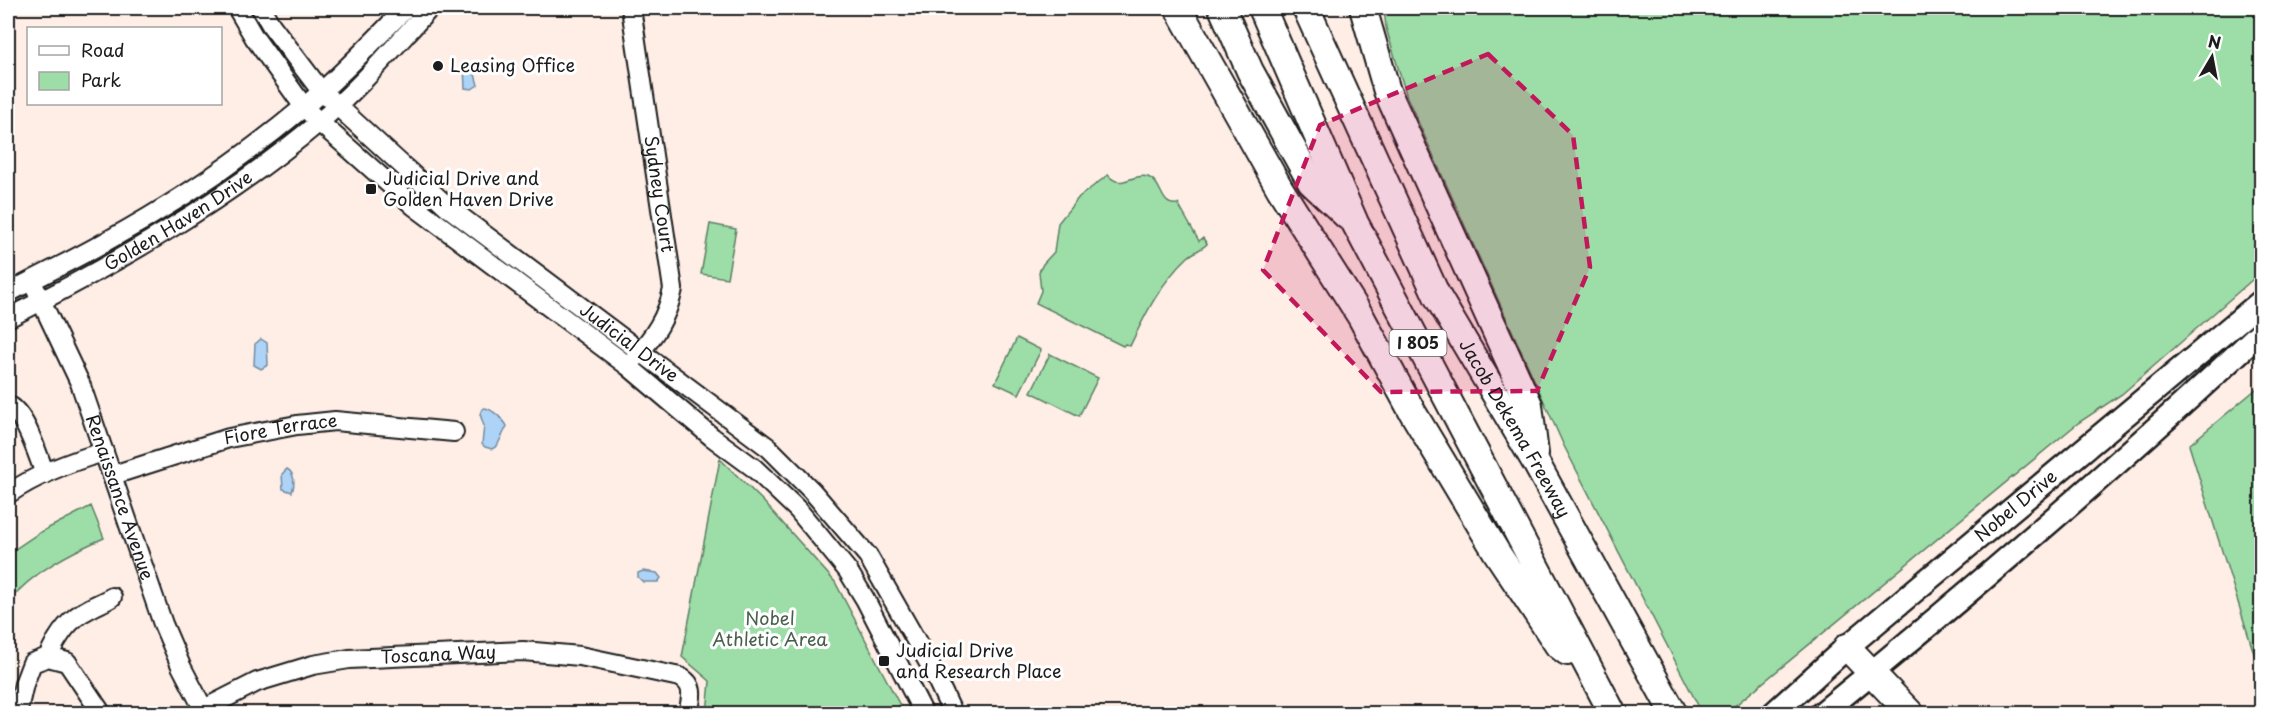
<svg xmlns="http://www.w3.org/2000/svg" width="2269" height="721" font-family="'Playpen Sans',sans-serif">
<rect width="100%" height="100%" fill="#feeee6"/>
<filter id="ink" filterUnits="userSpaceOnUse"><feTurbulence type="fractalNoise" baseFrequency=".0167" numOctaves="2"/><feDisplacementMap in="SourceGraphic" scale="12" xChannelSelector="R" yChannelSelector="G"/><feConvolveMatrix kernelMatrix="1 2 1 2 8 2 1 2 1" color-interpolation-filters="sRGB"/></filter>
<g filter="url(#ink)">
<g fill="#9ddea8" stroke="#5c7d62" stroke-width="1.5">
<path d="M 1384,8 L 2261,8 L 2261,272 L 2122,394 L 2078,423 L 1726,713 L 1702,713 L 1564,446 L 1407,97 L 1386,28 Z"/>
<path d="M 1108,175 C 1121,191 1133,172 1148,177 C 1164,183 1159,207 1178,204 L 1199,241 L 1203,238 L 1207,244 C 1202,249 1194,252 1188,257 C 1161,282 1146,313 1130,346 L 1125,344 L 1123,346 L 1036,303 L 1041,291 L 1039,272 L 1043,264 L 1054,252 L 1058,223 L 1079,197 Z"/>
<path d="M 710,224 L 736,229 L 727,278 L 701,274 Z"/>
<path d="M 1017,338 L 1041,350 L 1019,394 L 995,383 Z"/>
<path d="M 1050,354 L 1098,378 L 1079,416 L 1031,392 Z"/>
<path d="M 2261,385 L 2261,676 L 2189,445 Z"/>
<path d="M 720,459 L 763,501 L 835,582 L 904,713 L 707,713 L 710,681 L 682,657 Z"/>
<path d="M 91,506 L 104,538 C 69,553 33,572 8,602 L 8,554 L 39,533 Z"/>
</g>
<g fill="#add4f7" stroke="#738a9f" stroke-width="1.5">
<path d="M 472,64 L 478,85 L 472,89 L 465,88 L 464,65 Z"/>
<path d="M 261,339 L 267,343 L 268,365 L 261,369 L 254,365 L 255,344 Z"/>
<path d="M 485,408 C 492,409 504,420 507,426 L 497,446 L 492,449 L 485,447 L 482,444 L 484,426 L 480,414 L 482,409 Z"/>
<path d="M 287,469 C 295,473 295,484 292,492 L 283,489 L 282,474 Z"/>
<path d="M 643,571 L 657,573 L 661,578 L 658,582 L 643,582 L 638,577 L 638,573 Z"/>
</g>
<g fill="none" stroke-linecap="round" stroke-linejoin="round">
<g stroke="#1c1c1c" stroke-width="22">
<g id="minor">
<path d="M 237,8 L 254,37 L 304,107 L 319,122 L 414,206 L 628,366 L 712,437 L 754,468 L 798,510 L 848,571 L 865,599 L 924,714"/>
<path id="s1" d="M 261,8 L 271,25 L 321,91 L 449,208 L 769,448 L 812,491 L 868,556 L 930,665 L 953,714"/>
<path id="s2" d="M 631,8 L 673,289 C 667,318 654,336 635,358"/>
<path id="s3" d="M 36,290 L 80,383 L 163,624 L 181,666 L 206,714"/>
<path d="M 8,293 C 40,276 73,260 105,242 C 175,204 243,158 305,106 C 341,76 373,41 406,8"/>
<path id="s4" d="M 8,318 C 117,263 224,202 318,123 C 358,90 394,47 429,9 L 426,8"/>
<path d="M 8,405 C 25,412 38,456 45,474"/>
<path id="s5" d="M 113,475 L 229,438 L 297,425 L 335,421 L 454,432"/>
<path d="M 8,494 C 36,475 72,461 104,452"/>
<path d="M 48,657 C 56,639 68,619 87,610 C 95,605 104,602 112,597"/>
<path id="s6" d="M 204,709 L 257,682 L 313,665 L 349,659 L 523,651 L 580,656 L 680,677 C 696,685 691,699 688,714"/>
<path d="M 17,714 L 24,684 L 32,663 L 48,657 L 67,662 L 102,714"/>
</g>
</g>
<g stroke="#1c1c1c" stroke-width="27">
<g id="major">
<path id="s7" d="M 1773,714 L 1847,647 L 2262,301"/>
<path d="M 1821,714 C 1972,591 2120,464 2262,331"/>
</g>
</g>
<g stroke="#1c1c1c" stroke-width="30">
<g id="highway">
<path d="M 1178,8 L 1280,189 L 1361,317 L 1413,413 L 1497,553 L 1558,645 L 1567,652"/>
<path d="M 1222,8 L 1250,71 L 1311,182 L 1347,216"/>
<path d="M 1262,8 L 1355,223 L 1613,714"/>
<path id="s8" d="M 1306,8 L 1437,296 L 1536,463 L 1674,714"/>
<path d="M 1363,8 L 1387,91 L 1529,405 L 1535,454"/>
<path d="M 1847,647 L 1911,714"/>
</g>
</g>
<use href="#minor" stroke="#fff" stroke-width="18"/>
<use href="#major" stroke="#fff" stroke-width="22"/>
<use href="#highway" stroke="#fff" stroke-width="26"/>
</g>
</g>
<path fill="#c2185b" fill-opacity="0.2" stroke="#c2185b" stroke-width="4.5" stroke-dasharray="12 8" stroke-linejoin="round" d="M 1488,54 L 1573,135 L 1590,267 L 1537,391 L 1381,392 L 1263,270 L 1320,125 Z"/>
<g fill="#1c1c1c" stroke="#fff" stroke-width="2">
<circle cx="438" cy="66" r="6"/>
<rect x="365" y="183" width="12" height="12" rx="3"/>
<rect x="878" y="655" width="12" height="12" rx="3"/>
</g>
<g text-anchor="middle" stroke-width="6" stroke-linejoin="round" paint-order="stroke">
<rect fill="#fff" stroke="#606060" stroke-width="1.5" x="1389.5" y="330" width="57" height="26" rx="4.5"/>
<g font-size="16" font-weight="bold" fill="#1c1c1c">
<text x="1418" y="349">I 805</text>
</g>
<g font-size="18" fill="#1c1c1c" stroke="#fff" text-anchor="start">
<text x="450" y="72">Leasing Office</text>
<text x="383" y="185">Judicial Drive and<tspan x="383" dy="21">Golden Haven Drive</tspan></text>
<text x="896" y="657">Judicial Drive<tspan x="896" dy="21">and Research Place</tspan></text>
</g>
<g font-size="18" fill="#1c1c1c" stroke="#fff">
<text dy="6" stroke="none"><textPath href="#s2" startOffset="188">Sydney Court</textPath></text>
<text dy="6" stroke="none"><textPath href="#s4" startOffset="196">Golden Haven Drive</textPath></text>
<text dy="6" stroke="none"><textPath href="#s1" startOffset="501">Judicial Drive</textPath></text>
<text dy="6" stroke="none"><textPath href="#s8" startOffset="470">Jacob Dekema Freeway</textPath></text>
<text dy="6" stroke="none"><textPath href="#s5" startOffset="174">Fiore Terrace</textPath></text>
<text dy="6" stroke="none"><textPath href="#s3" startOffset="224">Renaissance Avenue</textPath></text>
<text dy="6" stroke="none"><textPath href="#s7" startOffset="320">Nobel Drive</textPath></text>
<text dy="6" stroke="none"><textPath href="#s6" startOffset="244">Toscana Way</textPath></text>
</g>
<g font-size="18" fill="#49604d" stroke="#fff">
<text x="770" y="625">Nobel<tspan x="770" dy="21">Athletic Area</tspan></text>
</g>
</g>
<rect width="2269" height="721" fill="none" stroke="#fff" stroke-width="30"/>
<rect x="15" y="15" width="2239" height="691" fill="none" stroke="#1c1c1c" stroke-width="2" filter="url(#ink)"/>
<rect x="27" y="27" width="195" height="78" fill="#ffffff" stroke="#a4a4a4" stroke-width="1.5"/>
<rect x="39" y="46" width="30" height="9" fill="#ffffff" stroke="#a4a4a4" stroke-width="1.5"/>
<text x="81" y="57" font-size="18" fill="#1c1c1c">Road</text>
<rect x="39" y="72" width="30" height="18" fill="#9ddea8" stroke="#a4a4a4" stroke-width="1.5"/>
<text x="81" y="87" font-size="18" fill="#1c1c1c">Park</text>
<g transform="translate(2212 57) rotate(10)" stroke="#ffffff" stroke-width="4.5" paint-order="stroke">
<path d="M0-4.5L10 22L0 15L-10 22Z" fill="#1c1c1c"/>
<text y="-9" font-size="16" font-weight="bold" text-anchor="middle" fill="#1c1c1c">N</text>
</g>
</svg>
